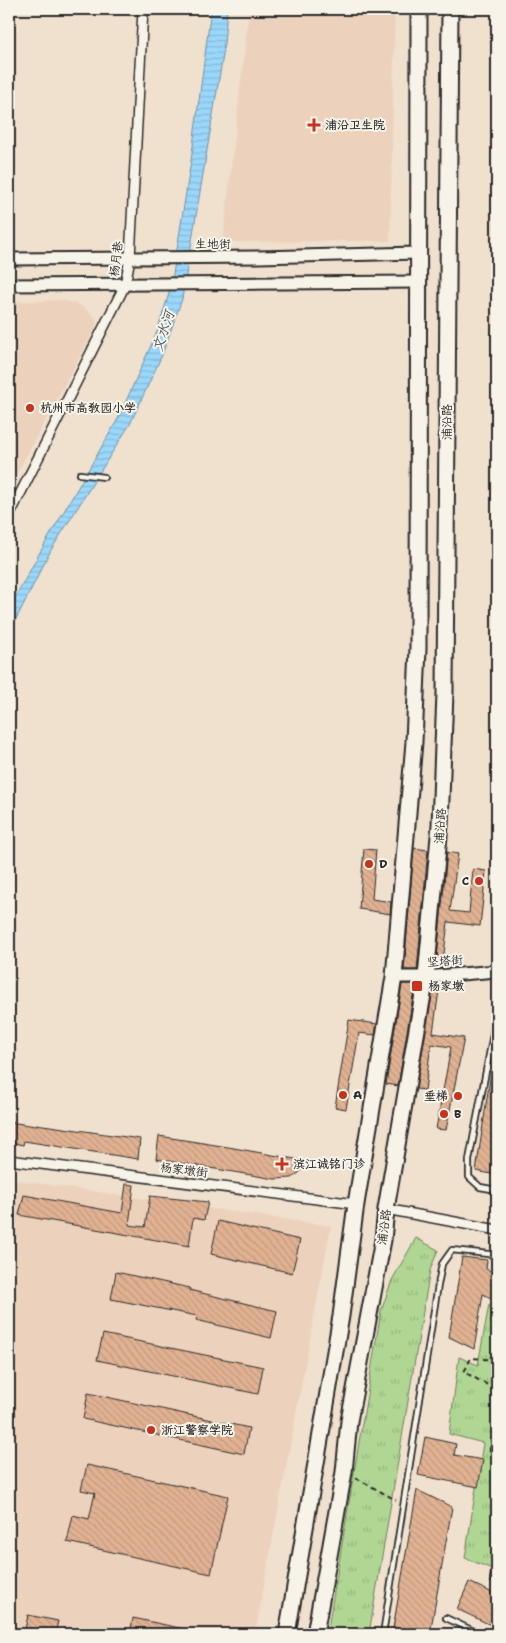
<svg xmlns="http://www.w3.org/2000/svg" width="506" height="1643" font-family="'Shantell Sans','LXGW WenKai TC',sans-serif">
<defs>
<pattern id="grass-tufts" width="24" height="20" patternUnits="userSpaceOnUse" patternTransform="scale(1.25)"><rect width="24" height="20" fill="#afd692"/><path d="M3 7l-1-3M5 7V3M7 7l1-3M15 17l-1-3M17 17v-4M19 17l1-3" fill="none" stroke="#97b87e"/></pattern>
<pattern id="water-rules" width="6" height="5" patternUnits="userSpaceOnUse" patternTransform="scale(1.25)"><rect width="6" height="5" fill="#9ad7fb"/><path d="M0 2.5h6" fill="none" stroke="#85b9d7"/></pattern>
<pattern id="building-back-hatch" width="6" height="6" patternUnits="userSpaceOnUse" patternTransform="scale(1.25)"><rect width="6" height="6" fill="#e1b292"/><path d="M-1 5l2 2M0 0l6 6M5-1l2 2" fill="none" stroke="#c1997e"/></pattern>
</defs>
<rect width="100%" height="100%" fill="#f0e0ce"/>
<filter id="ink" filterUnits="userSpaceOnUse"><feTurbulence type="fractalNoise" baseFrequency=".02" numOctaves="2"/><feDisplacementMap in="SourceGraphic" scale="10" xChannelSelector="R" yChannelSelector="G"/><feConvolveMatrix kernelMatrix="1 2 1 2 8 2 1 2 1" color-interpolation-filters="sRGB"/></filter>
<g filter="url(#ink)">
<g fill="#ecd2bc">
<path d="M 249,9 L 395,9 L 390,241 L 223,242 Z"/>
<path d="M 60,300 L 75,303 L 86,309 L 96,319 L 96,327 L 9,488 L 9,302 Z"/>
<path d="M 9,1179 L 331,1226 L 255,1634 L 9,1634 Z"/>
</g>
<g fill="url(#grass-tufts)" stroke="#6d805e">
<path d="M 416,1238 L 438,1250 L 430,1270 L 369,1634 L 327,1634 L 381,1311 L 392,1280 Z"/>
<path d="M 489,1304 L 497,1308 L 497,1571 L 465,1558 L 483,1443 L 449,1434 L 459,1357 L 478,1365 Z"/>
</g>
<path fill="url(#water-rules)" stroke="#6e92a8" d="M 211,9 L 227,9 L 223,55 L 182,299 L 162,355 L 130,424 L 51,550 L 9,633 L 9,609 L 39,554 L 118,419 L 157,332 L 171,287 L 191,161 Z"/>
<g fill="url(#building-back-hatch)" stroke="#2b2b2b">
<path d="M 414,848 L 428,850 L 417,970 L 404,970 Z"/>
<path d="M 364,849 L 376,850 L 372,899 L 391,902 L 390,914 L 359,909 Z"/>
<path d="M 447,852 L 458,854 L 450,911 L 469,913 L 473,869 L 486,871 L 480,926 L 448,922 L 442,968 L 436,969 Z"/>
<path d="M 440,983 L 433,1033 L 464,1038 L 446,1130 L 436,1129 L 451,1047 L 431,1044 L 425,1090 L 416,1089 L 434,984 Z"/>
<path d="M 402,984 L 415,984 L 398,1086 L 386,1084 Z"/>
<path d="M 349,1020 L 377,1024 L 375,1035 L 359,1033 L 346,1109 L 335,1107 Z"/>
<path d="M 491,1072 L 497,1073 L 497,1175 L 476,1171 Z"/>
<path d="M 9,1122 L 36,1126 L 36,1124 L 140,1139 L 138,1159 L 24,1141 L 23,1145 L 9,1142 Z"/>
<path d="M 159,1136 L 228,1147 L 306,1161 L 300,1172 L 292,1178 L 275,1179 L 156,1159 Z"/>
<path d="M 126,1184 L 134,1185 L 129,1225 L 145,1227 L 150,1196 L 208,1202 L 204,1220 L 193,1218 L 189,1246 L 19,1215 L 24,1195 L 122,1213 Z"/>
<path d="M 218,1221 L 300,1240 L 292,1273 L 211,1254 Z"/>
<path d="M 462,1257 L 487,1260 L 486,1269 L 497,1274 L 497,1301 L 483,1294 L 474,1349 L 449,1337 Z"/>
<path d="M 116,1272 L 190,1288 L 189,1290 L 277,1311 L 271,1338 L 196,1320 L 197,1316 L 111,1299 Z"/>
<path d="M 103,1334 L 263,1367 L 258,1394 L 97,1360 Z"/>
<path d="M 88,1393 L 249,1428 L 244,1454 L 83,1419 Z"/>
<path d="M 425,1437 L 456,1444 L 454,1455 L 483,1460 L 478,1487 L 418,1475 Z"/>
<path d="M 87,1465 L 228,1496 L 211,1574 L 67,1542 L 73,1515 L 89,1519 L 95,1493 L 81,1490 Z"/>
<path d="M 417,1490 L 452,1507 L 430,1634 L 392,1634 Z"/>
<path d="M 469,1582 L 497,1595 L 497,1628 L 457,1609 Z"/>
<path d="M 28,1615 L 58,1621 L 55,1634 L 24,1634 Z"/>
<path d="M 133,1618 L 189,1630 L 189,1634 L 130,1634 Z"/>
</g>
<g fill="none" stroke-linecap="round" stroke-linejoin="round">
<g stroke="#2b2b2b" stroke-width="8">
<g id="service">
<path d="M 80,474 L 104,477"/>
<path d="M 497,1026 L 494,1029 L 469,1160 L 469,1177 L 480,1187 L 497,1190"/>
<path d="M 487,1067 L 497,1069"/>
<path d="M 497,1559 L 493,1579 L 497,1581"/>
<path d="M 446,1618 L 480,1634"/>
<path d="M 383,1634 L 438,1285 L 442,1264 L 452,1250 L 497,1255"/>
</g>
</g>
<g stroke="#2b2b2b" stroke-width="12">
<g id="minor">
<path d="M 9,516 L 125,285 L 130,258 L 143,9"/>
<path d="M 9,1160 L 356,1204"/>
<path d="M 386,1209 L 497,1230"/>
</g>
</g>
<g stroke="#2b2b2b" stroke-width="15">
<g id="tertiary">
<path d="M 9,259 L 259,257 L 418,253"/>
<path d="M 9,285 L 418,282"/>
<path d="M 394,977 L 426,977 L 497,971"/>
</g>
</g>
<g stroke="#2b2b2b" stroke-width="19">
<g id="primary">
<path d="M 287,1634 L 341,1316 L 356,1204 L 394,977 L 414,742 L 418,648 L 419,9"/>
<path d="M 315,1634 L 344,1472 L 349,1421 L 383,1240 L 386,1209 L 426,977 L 440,825 L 445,693 L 450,9"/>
</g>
</g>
<g stroke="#2b2b2b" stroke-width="2" stroke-dasharray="5 4" stroke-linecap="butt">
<path d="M 491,1320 L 497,1334"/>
<path d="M 497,1360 L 471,1358 L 464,1372 L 497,1390"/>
<path d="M 497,1411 L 489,1454 L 497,1456"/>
<path d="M 356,1478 L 396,1500"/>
</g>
<use href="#service" stroke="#f7f3e8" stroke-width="4.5"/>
<use href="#minor" stroke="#f7f3e8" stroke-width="9"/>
<use href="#tertiary" stroke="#f7f3e8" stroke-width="11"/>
<use href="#primary" stroke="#f7f3e8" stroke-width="15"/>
</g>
</g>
<g fill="#c8321e" stroke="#f7f3e8" stroke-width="2">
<path d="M311.5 117.5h5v5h5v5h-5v5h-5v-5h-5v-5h5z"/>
<circle cx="30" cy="408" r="5"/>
<circle cx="369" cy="864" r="5"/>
<circle cx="479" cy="881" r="5"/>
<rect x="411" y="980" width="12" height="12" rx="2.5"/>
<circle cx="343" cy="1095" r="5"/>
<circle cx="458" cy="1096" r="5"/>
<circle cx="444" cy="1114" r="5"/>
<path d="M279.5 1156.5h5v5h5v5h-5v5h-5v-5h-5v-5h5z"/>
<circle cx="151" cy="1430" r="5"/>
</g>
<g text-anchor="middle" stroke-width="4" stroke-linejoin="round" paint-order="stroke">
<g font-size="12" font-weight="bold" fill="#2b2b2b" stroke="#f7f3e8" text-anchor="start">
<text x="325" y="129">浦沿卫生院</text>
<text x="40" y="412">杭州市高教园小学</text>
<text x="379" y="868">D</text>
<text x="469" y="885" text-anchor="end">C</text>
<text x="428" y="990">杨家墩</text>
<text x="353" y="1099">A</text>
<text x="448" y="1100" text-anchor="end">垂梯</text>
<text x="454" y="1118">B</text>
<text x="293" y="1168">滨江诚铭门诊</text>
<text x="161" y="1434">浙江警察学院</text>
</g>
<g font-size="12" fill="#2b2b2b" stroke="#f7f3e8">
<text x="213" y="248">生地街</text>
<text transform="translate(116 259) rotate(-83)" y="4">杨月巷</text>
<text transform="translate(447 422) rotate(-90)" y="4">浦沿路</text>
<text transform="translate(440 826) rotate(-86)" y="4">浦沿路</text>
<text transform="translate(445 961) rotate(-4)" y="4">坚塔街</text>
<text transform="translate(184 1170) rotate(7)" y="4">杨家墩街</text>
<text transform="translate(384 1227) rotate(-82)" y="4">浦沿路</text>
</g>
<g font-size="14" font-style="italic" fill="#47565f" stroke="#f7f3e8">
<text transform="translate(163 331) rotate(-72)" y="5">文水河</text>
</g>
</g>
<rect width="506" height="1643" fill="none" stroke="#f7f3e8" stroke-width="30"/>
<rect x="15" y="15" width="476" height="1613" fill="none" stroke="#2b2b2b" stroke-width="2" filter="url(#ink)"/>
</svg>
